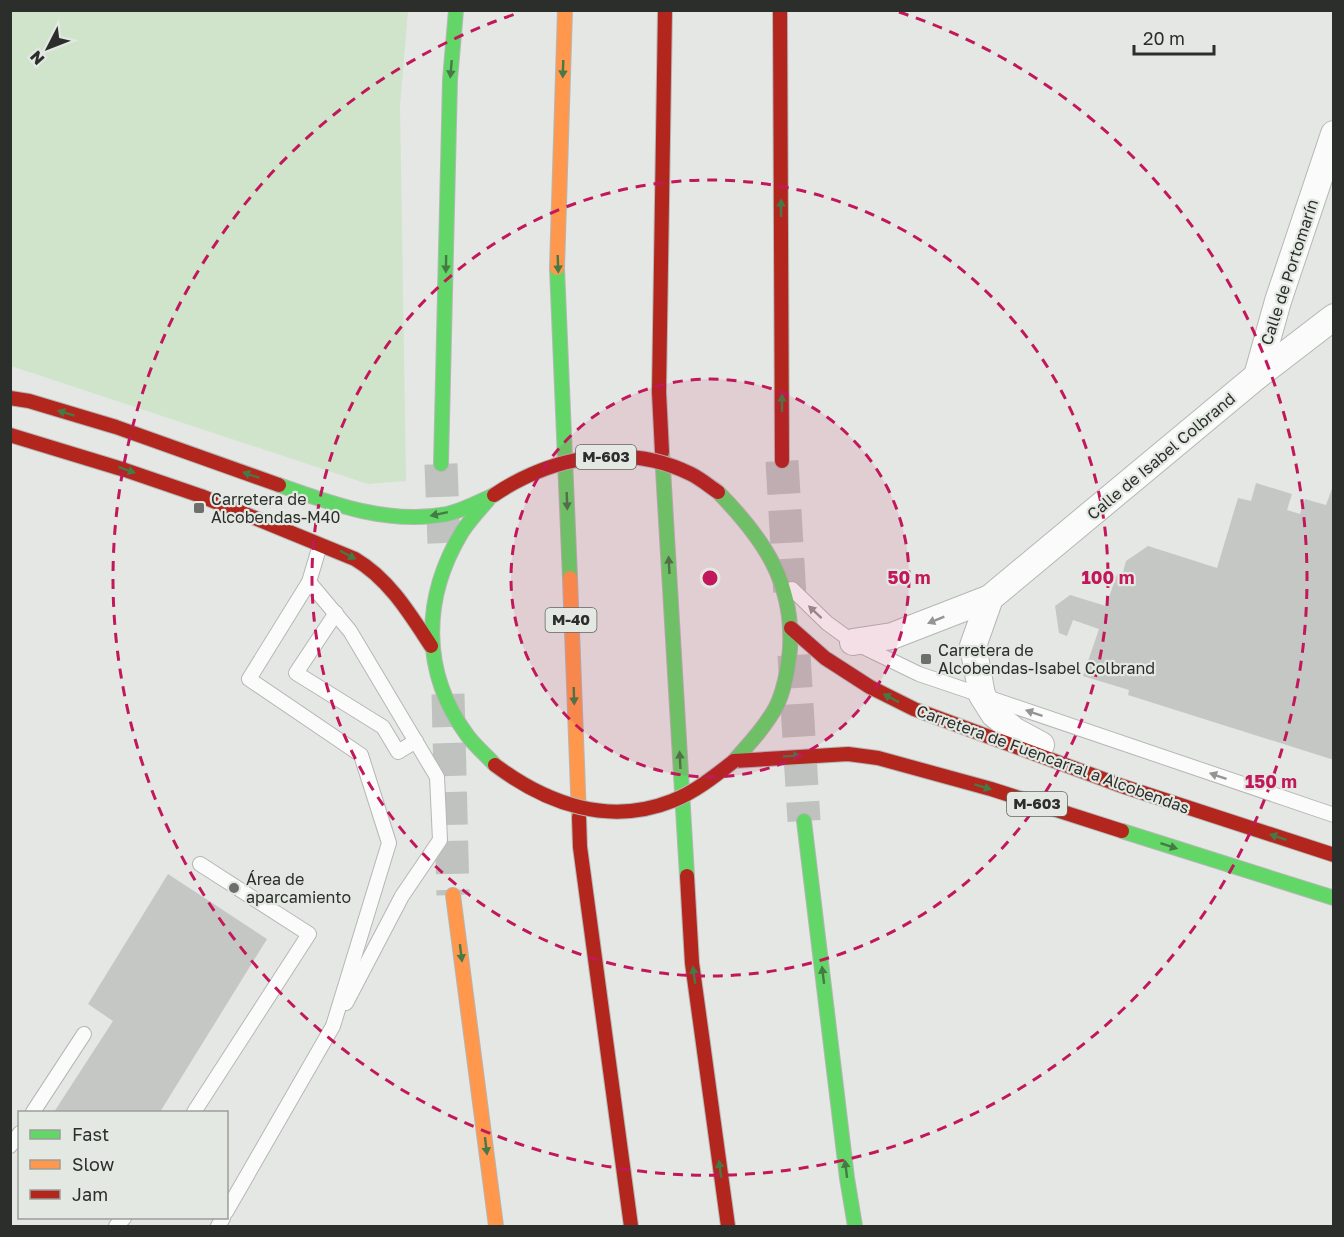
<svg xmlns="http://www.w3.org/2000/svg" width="1344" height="1237" font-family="'Golos Text',sans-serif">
<rect width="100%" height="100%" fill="#e4e7e3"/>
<path fill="#cfe4ca" d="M 11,10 L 408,11 L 400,105 L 406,481 L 368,484 L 11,366 Z"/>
<g fill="#c5c7c4">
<path d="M 1256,483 L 1292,494 L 1287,510 L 1300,514 L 1305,499 L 1326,505 L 1334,483 L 1334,760 L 1128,695 L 1129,690 L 1083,676 L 1099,629 L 1073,620 L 1067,636 L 1059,633 L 1055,606 L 1070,595 L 1106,606 L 1117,574 L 1122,576 L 1126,561 L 1148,546 L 1217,568 L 1238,498 L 1251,501 Z"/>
<path d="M 168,874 L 267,939 L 160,1112 L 54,1112 L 113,1021 L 88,1004 Z"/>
</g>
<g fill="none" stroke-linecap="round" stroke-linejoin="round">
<g stroke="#bfc2be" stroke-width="33" stroke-dasharray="33 16" stroke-linecap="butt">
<path d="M 782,461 L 790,597"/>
<path d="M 441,464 L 444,543"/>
<path d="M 794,655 L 804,821"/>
<path d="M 448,694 L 453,895"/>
</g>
<g stroke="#b5b7b5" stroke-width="16">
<g id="lane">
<path d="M 320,545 L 309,582 L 350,631 L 437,777 L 440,840 L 402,896 L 346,1003"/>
<path d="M 792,589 L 827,623 L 853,642 L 919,674 L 1334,815"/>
<path d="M 336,613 L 296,673 L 383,727 L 398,752 L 416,741"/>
<path d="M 33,1112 L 84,1034"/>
<path d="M 194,1112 L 309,934 L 200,864"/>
<path d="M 10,1146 L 20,1133"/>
<path d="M 226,1212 L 333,1026 L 389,843 L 361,755 L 249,679 L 309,582"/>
<path d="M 116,1226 L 124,1218"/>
<path d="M 218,1226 L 223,1218"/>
</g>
</g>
<g stroke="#b5b7b5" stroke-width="28">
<g id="street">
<path d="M 1257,376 L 1278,301 L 1334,134"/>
<path d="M 990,598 L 973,646 L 982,695 L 994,714 L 1015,731 L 1041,745"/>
<path d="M 853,642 L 892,636 L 990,598 L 1257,376 L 1334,317"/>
</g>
</g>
<g stroke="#b5b7b5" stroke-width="16">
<g id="fast">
<path d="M 557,268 L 570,578"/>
<path d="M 662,452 L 687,876"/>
<path d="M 441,464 L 450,80 L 456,10"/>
<path d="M 279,485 C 332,504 389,525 447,514 C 464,510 478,502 494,495"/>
<path d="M 718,492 C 763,538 794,582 790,649 C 788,669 785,689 776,707 C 765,727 749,744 734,761"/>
<path d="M 488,500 C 479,510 469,521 462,532 C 422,598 421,672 467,735 C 475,746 486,755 495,765"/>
<path d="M 804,821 L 847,1178 L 855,1226"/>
<path d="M 1122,831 L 1334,898"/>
</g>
</g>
<g stroke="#b5b7b5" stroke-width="16">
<g id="slow">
<path d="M 557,268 L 565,10"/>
<path d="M 570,578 L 579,817"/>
<path d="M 453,895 L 496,1226"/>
</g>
</g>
<g stroke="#b5b7b5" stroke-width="16">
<g id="jam">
<path d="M 780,10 L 782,461"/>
<path d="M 10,398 L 29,401 L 116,427 L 279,485"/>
<path d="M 10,435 L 125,470 L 201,496 L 355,559 C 389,579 410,614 431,646"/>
<path d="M 662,452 L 659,392 L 665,10"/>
<path d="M 791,628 L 825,658 L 870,687 L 914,709 L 1122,786 L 1334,855"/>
<path d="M 734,761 L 848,754 L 878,758 L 991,789 L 1122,831"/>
<path d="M 579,817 L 580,847 L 631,1226"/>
<path d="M 687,876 L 692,963 L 728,1226"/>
</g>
</g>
<use href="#lane" stroke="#fbfbfb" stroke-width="14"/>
<use href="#street" stroke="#fbfbfb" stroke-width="26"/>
<use href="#fast" stroke="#63d668" stroke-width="14"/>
<use href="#slow" stroke="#ff974d" stroke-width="14"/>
<use href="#jam" stroke="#b3261e" stroke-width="14"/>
<g stroke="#b5b7b5" stroke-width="16" stroke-linecap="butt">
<g id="jam-bridge">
<path d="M 494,495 C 552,456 626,442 691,474 C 701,479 709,486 718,492"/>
<path d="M 495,765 C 547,804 609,826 672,801 C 695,792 715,776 734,761"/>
</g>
</g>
<use href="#jam-bridge" stroke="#b3261e" stroke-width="14"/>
</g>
<defs><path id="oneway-solid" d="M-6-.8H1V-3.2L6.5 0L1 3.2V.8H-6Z" transform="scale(1.5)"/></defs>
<g fill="#457a46">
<use href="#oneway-solid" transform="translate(451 69) rotate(95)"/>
<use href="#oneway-solid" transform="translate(563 69) rotate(92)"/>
<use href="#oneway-solid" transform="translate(781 208) rotate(-90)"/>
<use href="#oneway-solid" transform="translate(446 264) rotate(91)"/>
<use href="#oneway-solid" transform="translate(558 264) rotate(88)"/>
<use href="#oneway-solid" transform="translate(782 403) rotate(-90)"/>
<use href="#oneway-solid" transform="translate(66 413) rotate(-163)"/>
<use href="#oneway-solid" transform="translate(127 470) rotate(20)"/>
<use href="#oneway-solid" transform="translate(251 475) rotate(-161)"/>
<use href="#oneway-solid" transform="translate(567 501) rotate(88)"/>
<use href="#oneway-solid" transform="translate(439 514) rotate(168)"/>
<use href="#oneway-solid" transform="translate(348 555) rotate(28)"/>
<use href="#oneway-solid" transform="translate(669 565) rotate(-93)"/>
<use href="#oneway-solid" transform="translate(574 696) rotate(88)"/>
<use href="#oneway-solid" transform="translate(891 698) rotate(-153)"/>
<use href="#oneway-solid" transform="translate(792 756) rotate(-3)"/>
<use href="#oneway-solid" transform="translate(680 760) rotate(-93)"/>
<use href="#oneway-solid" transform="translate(983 787) rotate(17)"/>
<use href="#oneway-solid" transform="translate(1278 837) rotate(-162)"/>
<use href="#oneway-solid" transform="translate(1169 846) rotate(18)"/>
<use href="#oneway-solid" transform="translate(461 953) rotate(83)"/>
<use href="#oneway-solid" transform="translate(694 975) rotate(-98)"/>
<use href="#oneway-solid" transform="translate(823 975) rotate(-97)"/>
<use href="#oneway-solid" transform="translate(486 1146) rotate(83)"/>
<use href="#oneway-solid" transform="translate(720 1169) rotate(-98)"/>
<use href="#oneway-solid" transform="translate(846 1169) rotate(-97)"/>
</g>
<g fill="#949493">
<use href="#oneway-solid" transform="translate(815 612) rotate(-137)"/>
<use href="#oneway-solid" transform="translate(936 620) rotate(158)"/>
<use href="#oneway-solid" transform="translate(1034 713) rotate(-161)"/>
<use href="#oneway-solid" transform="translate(1218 776) rotate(-161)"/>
</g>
<circle cx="710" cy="578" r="199" fill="#c2185b" fill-opacity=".12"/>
<g fill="none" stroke="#c2185b" stroke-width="3" stroke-dasharray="10 8">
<circle cx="710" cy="578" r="199"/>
<circle cx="710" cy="578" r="398"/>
<path d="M899 12A597 597 0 1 1 521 12"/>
</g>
<g fill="#6c6f6b" stroke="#e3e8e2" stroke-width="2">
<rect x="193" y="502" width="12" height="12" rx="3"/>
<rect x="920" y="653" width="12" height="12" rx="3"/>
<circle cx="234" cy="888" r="6"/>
</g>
<g text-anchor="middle" stroke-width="4.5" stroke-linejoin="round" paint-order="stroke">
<g fill="#e3e8e2" stroke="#636662" stroke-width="1.5">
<rect x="576" y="445" width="60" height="24" rx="4.5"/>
<rect x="545.5" y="608" width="51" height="24" rx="4.5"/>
<rect x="1007" y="792" width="60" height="24" rx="4.5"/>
</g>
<g font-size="15" font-weight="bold" fill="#2c2e2b">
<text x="606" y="462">M-603</text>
<text x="571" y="625">M-40</text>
<text x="1037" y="809">M-603</text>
</g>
<g font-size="16" fill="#2c2e2b" stroke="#e3e8e2">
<text transform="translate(1289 272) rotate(-72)" y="6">Calle de Portomarín</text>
<text transform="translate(1161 456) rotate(-40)" y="6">Calle de Isabel Colbrand</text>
<text transform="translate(1053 759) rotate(20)" y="6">Carretera de Fuencarral a Alcobendas</text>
</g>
<g font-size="16" fill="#2c2e2b" stroke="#e3e8e2" text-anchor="start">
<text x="211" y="505">Carretera de<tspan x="211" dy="18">Alcobendas-M40</tspan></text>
<text x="938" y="656">Carretera de<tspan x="938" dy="18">Alcobendas-Isabel Colbrand</tspan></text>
<text x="246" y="885">Área de<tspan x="246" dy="18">aparcamiento</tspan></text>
</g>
</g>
<circle cx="710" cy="578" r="9" fill="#c2185b" stroke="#e3e8e2" stroke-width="3"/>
<g font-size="18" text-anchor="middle" font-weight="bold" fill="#c2185b" stroke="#e3e8e2" stroke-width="4.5" stroke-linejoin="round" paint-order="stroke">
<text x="909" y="584">50 m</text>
<text x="1108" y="584">100 m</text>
<text x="1271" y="788">150 m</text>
</g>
<rect width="1344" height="1237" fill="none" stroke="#2c2e2b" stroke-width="24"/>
<rect x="18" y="1111" width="210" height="108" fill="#e3e8e2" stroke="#9a9e99" stroke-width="1.5"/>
<rect x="30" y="1130" width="30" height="9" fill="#63d668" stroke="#9a9e99" stroke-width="1.5"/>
<text x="72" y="1141" font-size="18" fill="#2c2e2b">Fast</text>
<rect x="30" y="1160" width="30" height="9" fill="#ff974d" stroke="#9a9e99" stroke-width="1.5"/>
<text x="72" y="1171" font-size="18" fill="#2c2e2b">Slow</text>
<rect x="30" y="1190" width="30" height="9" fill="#b3261e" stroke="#9a9e99" stroke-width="1.5"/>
<text x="72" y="1201" font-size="18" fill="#2c2e2b">Jam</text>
<g transform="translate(48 48) rotate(228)" stroke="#e3e8e2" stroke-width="4.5" paint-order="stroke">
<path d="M0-4.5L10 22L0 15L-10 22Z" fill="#2c2e2b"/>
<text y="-9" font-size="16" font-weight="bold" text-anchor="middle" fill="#2c2e2b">N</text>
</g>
<path d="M1134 45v9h80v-9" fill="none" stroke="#2c2e2b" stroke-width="3"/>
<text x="1143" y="45" font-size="18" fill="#2c2e2b" stroke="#e3e8e2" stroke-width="4.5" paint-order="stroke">20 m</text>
</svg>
